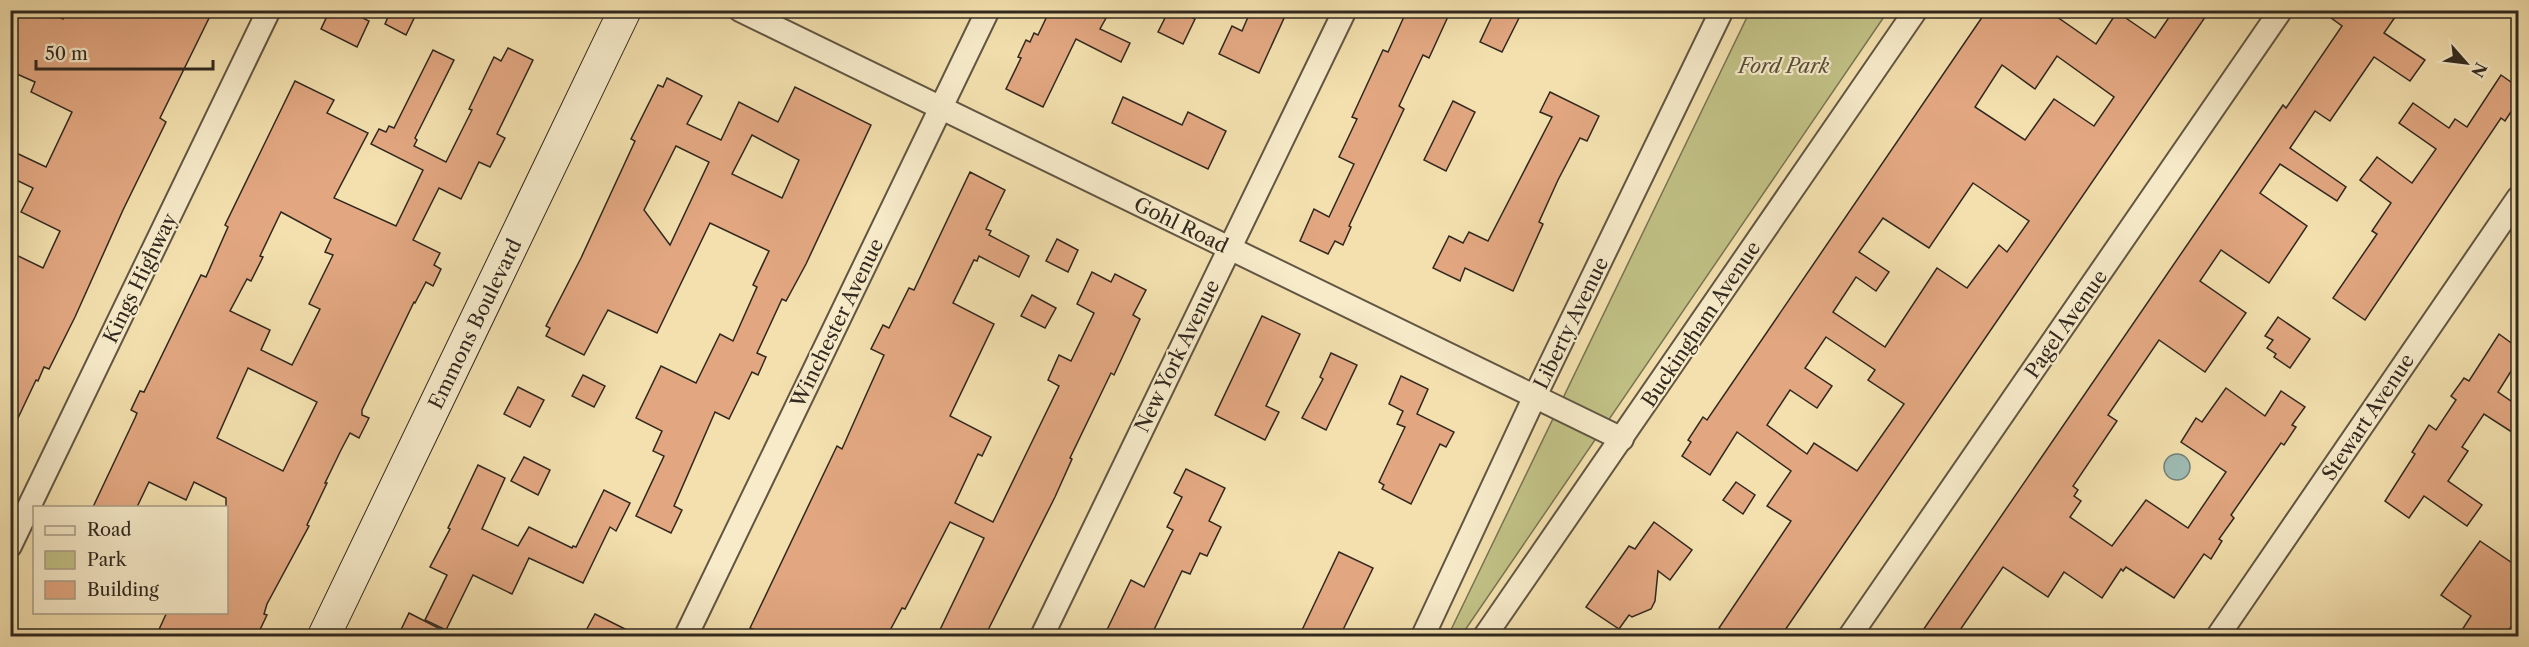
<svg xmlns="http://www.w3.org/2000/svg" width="2529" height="647" font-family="'Libre Caslon Text',serif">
<rect width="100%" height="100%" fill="#f3e0ae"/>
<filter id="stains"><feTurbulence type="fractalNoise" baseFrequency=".00333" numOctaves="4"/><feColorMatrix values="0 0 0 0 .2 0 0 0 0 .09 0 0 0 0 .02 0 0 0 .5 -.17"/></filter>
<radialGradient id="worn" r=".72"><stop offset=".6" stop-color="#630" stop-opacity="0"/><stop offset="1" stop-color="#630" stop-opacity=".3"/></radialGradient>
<path fill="#c1c186" stroke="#797452" stroke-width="1.5" d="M 1750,11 L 1888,11 L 1461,636 L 1448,636 Z"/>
<circle fill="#9ebbb3" stroke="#728078" stroke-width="1.5" cx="2177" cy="467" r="13"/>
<g fill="#e2a781" stroke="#31281f" stroke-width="1.5" fill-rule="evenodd">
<path d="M 10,10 L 46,10 L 63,19 L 67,10 L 213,10 L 160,118 L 166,122 L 123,210 L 75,317 L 49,369 L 44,367 L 38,381 L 36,380 L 10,435 L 10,252 L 43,268 L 60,231 L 21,212 L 33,188 L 10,177 L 10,150 L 46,167 L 72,112 L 31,92 L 35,82 L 10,71 Z"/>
<path d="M 330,10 L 347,10 L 369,21 L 357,47 L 321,29 Z"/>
<path d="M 391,10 L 418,10 L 406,35 L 385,24 Z"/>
<path d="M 1050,10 L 1091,10 L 1106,18 L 1100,29 L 1130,43 L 1121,62 L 1076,39 L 1043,107 L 1006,89 L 1021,58 L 1018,57 L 1026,40 L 1030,42 L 1034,33 L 1038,35 Z"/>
<path d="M 1169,10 L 1177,10 L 1195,19 L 1183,44 L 1158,32 Z"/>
<path d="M 1251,10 L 1273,10 L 1285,16 L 1259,73 L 1219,54 L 1232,26 L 1242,31 Z"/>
<path d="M 1407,10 L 1451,10 L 1429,58 L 1423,55 L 1399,106 L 1404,109 L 1349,226 L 1351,227 L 1343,245 L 1335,241 L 1328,254 L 1300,241 L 1314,209 L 1329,217 L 1354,164 L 1339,157 L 1357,119 L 1352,117 L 1383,50 L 1388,52 Z"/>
<path d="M 1495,10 L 1523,10 L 1502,52 L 1480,42 Z"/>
<path d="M 1987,10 L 2047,10 L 2096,44 L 2117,12 L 2155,38 L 2174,10 L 2210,10 L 1781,636 L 1731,636 L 1719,628 L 1791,521 L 1767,506 L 1791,471 L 1737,432 L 1710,475 L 1682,456 L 1691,442 L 1688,440 L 1703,417 L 1707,420 ZM 2057,56 L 2114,97 L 2094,126 L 2054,99 L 2025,140 L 1975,107 L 2002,65 L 2035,89 ZM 1973,183 L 2029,221 L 2007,252 L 1999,245 L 1967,288 L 1937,268 L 1885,347 L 1833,312 L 1856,277 L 1876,291 L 1889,272 L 1859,252 L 1883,218 L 1929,248 ZM 1826,337 L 1875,370 L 1868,380 L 1904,404 L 1857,471 L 1814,443 L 1807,454 L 1767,425 L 1790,390 L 1817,408 L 1832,386 L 1805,368 Z"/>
<path d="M 2320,10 L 2400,10 L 2384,33 L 2425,60 L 2410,81 L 2374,57 L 2330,121 L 2315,111 L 2290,148 L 2346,187 L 2337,201 L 2280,164 L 2260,193 L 2307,226 L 2269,283 L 2221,250 L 2200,281 L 2246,313 L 2205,372 L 2159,340 L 2108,415 L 2117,421 L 2073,486 L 2078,490 L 2074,496 L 2081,501 L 2070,517 L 2112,546 L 2146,500 L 2188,528 L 2226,472 L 2181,442 L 2196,418 L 2202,422 L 2226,388 L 2265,416 L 2281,391 L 2305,407 L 2292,425 L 2296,427 L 2284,445 L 2281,443 L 2231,515 L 2234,518 L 2219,539 L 2222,541 L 2211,559 L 2204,554 L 2174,598 L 2126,567 L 2123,571 L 2121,569 L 2102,598 L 2064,572 L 2048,597 L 2003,567 L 1956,636 L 1919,636 L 2283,105 L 2286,108 L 2342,26 Z"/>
<path d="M 508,48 L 533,60 L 497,134 L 505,138 L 490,167 L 479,162 L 461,199 L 439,188 L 413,240 L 440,253 L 434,265 L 441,269 L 433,286 L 426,282 L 415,303 L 414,302 L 362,410 L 362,415 L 369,418 L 359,438 L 350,433 L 341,450 L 325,483 L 327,483 L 307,525 L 309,526 L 267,604 L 264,614 L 267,615 L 257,636 L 156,636 L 167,612 L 226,612 L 226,498 L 194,482 L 186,500 L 149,482 L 137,507 L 93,507 L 135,418 L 137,413 L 131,410 L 140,391 L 144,392 L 201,275 L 206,277 L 228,227 L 225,225 L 295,81 L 334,100 L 327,113 L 368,133 L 334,198 L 396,226 L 423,170 L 371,144 L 379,129 L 386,132 L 389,126 L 394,128 L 433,50 L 454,60 L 415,138 L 417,140 L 414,146 L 446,162 L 472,110 L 469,109 L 494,57 L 501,61 ZM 281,212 L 331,239 L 325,252 L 333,255 L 309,304 L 320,309 L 292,365 L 261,350 L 270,330 L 230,311 L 247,279 L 251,281 L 263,257 L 260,256 ZM 248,368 L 317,402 L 283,471 L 217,438 Z"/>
<path d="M 2501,75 L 2518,87 L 2518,101 L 2505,121 L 2501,118 L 2365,320 L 2333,298 L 2377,234 L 2372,231 L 2391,203 L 2360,180 L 2377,157 L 2412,183 L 2436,149 L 2399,123 L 2413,103 L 2449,128 L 2455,119 L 2467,127 Z"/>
<path d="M 667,78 L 702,96 L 687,124 L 721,140 L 739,102 L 778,122 L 795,87 L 871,125 L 806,264 L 786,301 L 782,299 L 757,353 L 766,357 L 758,375 L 752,372 L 729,419 L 715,412 L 674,506 L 682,510 L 671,533 L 636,516 L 664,456 L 653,451 L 662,431 L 636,418 L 661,366 L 696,383 L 720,334 L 733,341 L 757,287 L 753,285 L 769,251 L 710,223 L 657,333 L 608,310 L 584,355 L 546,336 L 550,328 L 546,326 L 581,258 L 635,141 L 631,139 L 658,85 L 663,87 ZM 752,135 L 799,160 L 782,198 L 732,174 ZM 676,146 L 709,162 L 670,245 L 644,210 Z"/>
<path d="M 1550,92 L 1599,116 L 1587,141 L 1580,138 L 1558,180 L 1539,222 L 1543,224 L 1513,291 L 1465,268 L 1460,281 L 1433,268 L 1449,236 L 1463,243 L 1469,232 L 1488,241 L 1552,117 L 1540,112 Z"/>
<path d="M 1123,97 L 1182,125 L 1188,112 L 1226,131 L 1208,169 L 1112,123 Z"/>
<path d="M 1453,101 L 1475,112 L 1446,171 L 1424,160 Z"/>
<path d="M 970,172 L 1005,190 L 986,229 L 991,231 L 989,235 L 1029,256 L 1019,277 L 979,256 L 977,261 L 974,260 L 953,303 L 994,324 L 950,416 L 991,437 L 982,456 L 978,454 L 955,503 L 993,522 L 1059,386 L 1048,380 L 1059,355 L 1071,361 L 1094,313 L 1077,304 L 1092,272 L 1111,282 L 1115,274 L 1146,290 L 1133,315 L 1140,319 L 1114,375 L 1111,373 L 1070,458 L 1072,459 L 1055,497 L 985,636 L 937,636 L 984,538 L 950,522 L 905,609 L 902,608 L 887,636 L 769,636 L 750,628 L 837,446 L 842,449 L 866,395 L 884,355 L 871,349 L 883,325 L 889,328 L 909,288 L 914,290 Z"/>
<path d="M 1057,239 L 1078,250 L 1068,272 L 1046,261 Z"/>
<path d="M 1032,295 L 1056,308 L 1045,328 L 1021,316 Z"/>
<path d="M 1262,316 L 1300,334 L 1266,406 L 1279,412 L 1265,440 L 1215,415 Z"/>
<path d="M 2278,317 L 2310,339 L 2290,368 L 2274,357 L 2276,354 L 2267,348 L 2273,340 L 2265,336 Z"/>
<path d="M 2499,334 L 2518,348 L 2518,360 L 2498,392 L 2518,406 L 2518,436 L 2484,414 L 2462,447 L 2468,451 L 2448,481 L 2482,505 L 2467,526 L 2424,496 L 2409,518 L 2385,501 L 2415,454 L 2412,452 L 2429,425 L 2436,430 L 2456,400 L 2451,396 L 2464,378 L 2469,381 Z"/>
<path d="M 1331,353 L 1357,365 L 1326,430 L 1302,418 L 1323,379 L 1320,377 Z"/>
<path d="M 583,375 L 605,386 L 594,407 L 572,396 Z"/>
<path d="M 1401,376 L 1428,389 L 1417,414 L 1454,432 L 1446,447 L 1440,444 L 1411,504 L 1382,489 L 1384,485 L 1379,482 L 1405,427 L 1397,424 L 1403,411 L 1389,404 Z"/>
<path d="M 518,387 L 544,400 L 530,427 L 504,414 Z"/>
<path d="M 524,457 L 550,470 L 538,495 L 511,481 Z"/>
<path d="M 478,465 L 505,478 L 482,529 L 518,546 L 529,527 L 572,548 L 573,546 L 576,547 L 604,490 L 630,503 L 616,531 L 610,527 L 583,583 L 529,558 L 512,594 L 473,575 L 446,630 L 425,620 L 447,575 L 430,567 L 450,529 L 448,528 Z"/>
<path d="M 1186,469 L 1225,488 L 1209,521 L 1221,527 L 1207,556 L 1200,553 L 1190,574 L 1182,571 L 1151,636 L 1104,636 L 1131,580 L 1144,587 L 1173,530 L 1167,527 L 1182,497 L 1174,493 Z"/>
<path d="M 1736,482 L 1755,495 L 1743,514 L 1723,500 Z"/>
<path d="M 1654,522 L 1692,550 L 1670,580 L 1658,571 L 1655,601 L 1651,609 L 1632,617 L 1629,615 L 1619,629 L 1586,607 L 1629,546 L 1635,549 Z"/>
<path d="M 2480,541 L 2518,567 L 2518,616 L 2505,636 L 2471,636 L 2462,630 L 2471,616 L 2441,595 Z"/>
<path d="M 1339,552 L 1373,568 L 1340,636 L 1317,636 L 1302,630 Z"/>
<path d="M 409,613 L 454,636 L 398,636 Z"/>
<path d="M 595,614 L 639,636 L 583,636 Z"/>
</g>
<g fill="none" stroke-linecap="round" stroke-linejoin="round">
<g stroke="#625643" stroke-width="26">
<g id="street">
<path d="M 740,10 L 1622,439"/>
<path d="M 10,546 L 269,10"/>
<path d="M 686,636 L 988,10"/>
<path d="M 1042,636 L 1345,10"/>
<path d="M 1423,636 L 1535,396 L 1722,10"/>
<path d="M 1485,636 L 1916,10"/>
<path d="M 1850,636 L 2281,10"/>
<path d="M 2218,636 L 2518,198"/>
</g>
</g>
<g stroke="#31281f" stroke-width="34">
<path id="secondary" d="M 324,636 L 625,10"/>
</g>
<use href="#street" stroke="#f7ebca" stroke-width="22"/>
<use href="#secondary" stroke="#f7ebca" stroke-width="32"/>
</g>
<g text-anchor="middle" stroke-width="4.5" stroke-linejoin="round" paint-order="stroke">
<g font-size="20" font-style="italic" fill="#554e39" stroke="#f7ebca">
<text x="1784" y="73">Ford Park</text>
</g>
<g font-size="20" fill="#31281f" stroke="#f7ebca">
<text transform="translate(1181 225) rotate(26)" y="7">Gohl Road</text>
<text transform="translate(140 278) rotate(-64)" y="7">Kings Highway</text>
<text transform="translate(837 323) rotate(-64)" y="7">Winchester Avenue</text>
<text transform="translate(1571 323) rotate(-64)" y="7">Liberty Avenue</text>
<text transform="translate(475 324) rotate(-64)" y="7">Emmons Boulevard</text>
<text transform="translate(1701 324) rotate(-56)" y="7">Buckingham Avenue</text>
<text transform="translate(2066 324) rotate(-55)" y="7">Pagel Avenue</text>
<text transform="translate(1177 356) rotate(-64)" y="7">New York Avenue</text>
<text transform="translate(2368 417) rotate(-56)" y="7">Stewart Avenue</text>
</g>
</g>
<rect width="2529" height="647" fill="none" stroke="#f3e0ae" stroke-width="36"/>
<rect x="12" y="12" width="2505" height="623" fill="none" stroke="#31281f" stroke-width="3"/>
<rect x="18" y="18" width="2493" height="611" fill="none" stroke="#31281f" stroke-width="1.5"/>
<rect x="33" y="506" width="195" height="108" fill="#f7ebca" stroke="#a89d86" stroke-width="1.5"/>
<rect x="45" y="526" width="30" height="9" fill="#f7ebca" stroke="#a89d86" stroke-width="1.5"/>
<text x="87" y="536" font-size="18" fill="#31281f">Road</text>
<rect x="45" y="551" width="30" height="18" fill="#c1c186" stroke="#a89d86" stroke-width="1.5"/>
<text x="87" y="566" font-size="18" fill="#31281f">Park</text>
<rect x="45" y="581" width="30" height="18" fill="#e2a781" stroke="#a89d86" stroke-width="1.5"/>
<text x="87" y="596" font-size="18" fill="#31281f">Building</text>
<g transform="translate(2466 63) rotate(118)" stroke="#f7ebca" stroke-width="4.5" paint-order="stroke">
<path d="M0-4.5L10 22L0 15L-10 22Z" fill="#31281f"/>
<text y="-9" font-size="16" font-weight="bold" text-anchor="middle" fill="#31281f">N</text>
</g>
<path d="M36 60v9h177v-9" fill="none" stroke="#31281f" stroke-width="3"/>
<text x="45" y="60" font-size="18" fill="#31281f" stroke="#f7ebca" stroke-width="4.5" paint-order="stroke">50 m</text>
<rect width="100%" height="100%" filter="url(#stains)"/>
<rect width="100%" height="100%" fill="url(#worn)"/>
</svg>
